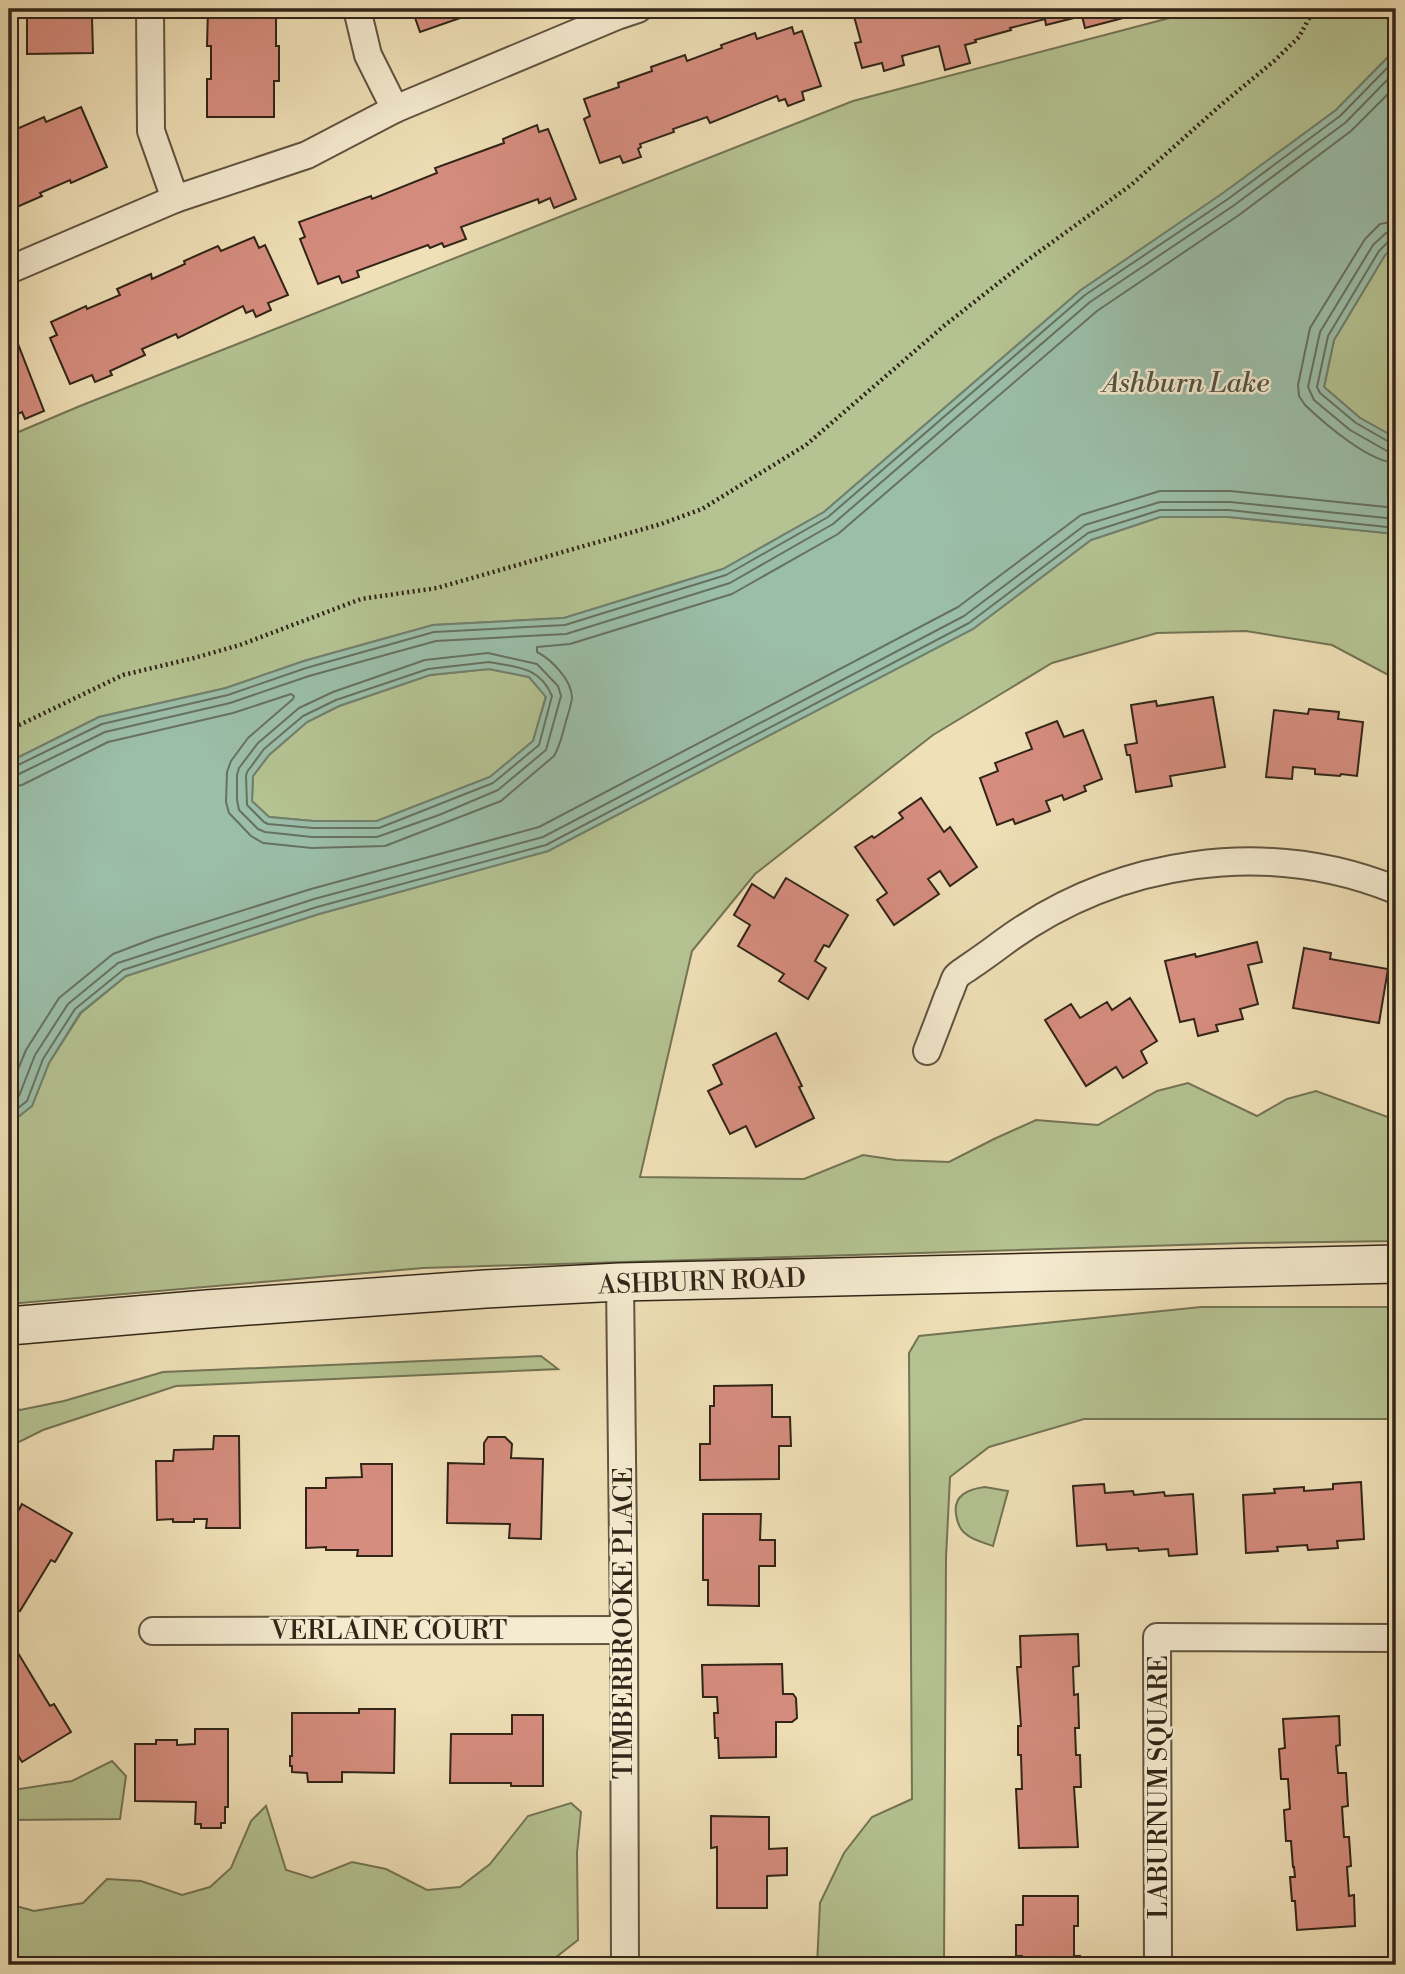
<svg xmlns="http://www.w3.org/2000/svg" width="1405" height="1974" font-family="'Libre Bodoni',serif">
<rect width="100%" height="100%" fill="#f0e0b7"/>
<filter id="stains"><feTurbulence type="fractalNoise" baseFrequency=".00286" numOctaves="4"/><feColorMatrix values="0 0 0 0 .2 0 0 0 0 .09 0 0 0 0 .02 0 0 0 .5 -.17"/></filter>
<radialGradient id="worn" r=".72"><stop offset=".6" stop-color="#630" stop-opacity="0"/><stop offset="1" stop-color="#630" stop-opacity=".3"/></radialGradient>
<g fill="#b5c392" stroke="#737455" stroke-width="2">
<path d="M 1180,9 L 1396,9 L 1396,49 L 1336,110 L 1224,193 L 1081,290 L 824,512 L 723,569 L 564,618 L 433,625 L 304,661 L 226,688 L 99,717 L 9,762 L 9,436 L 80,406 L 853,101 L 1181,15 Z"/>
<path d="M 1396,244 L 1396,438 L 1360,418 L 1324,387 L 1334,340 L 1385,255 Z"/>
<path d="M 1160,517 L 1229,517 L 1396,534 L 1396,679 L 1332,645 L 1246,631 L 1157,633 L 1052,663 L 933,735 L 755,874 L 692,951 L 640,1177 L 804,1179 L 863,1155 L 896,1160 L 949,1162 L 994,1139 L 1036,1120 L 1098,1125 L 1157,1091 L 1188,1083 L 1257,1116 L 1287,1099 L 1316,1091 L 1396,1120 L 1396,1241 L 1246,1243 L 423,1268 L 9,1304 L 9,1124 L 32,1106 L 49,1063 L 81,1013 L 126,976 L 319,914 L 548,851 L 973,629 L 1091,540 Z"/>
<path d="M 489,669 L 529,677 L 546,696 L 533,741 L 490,777 L 377,821 L 313,821 L 269,817 L 252,801 L 253,776 L 269,755 L 307,722 L 339,706 L 430,675 Z"/>
<path d="M 1201,1307 L 1396,1307 L 1396,1419 L 1084,1419 L 989,1447 L 950,1477 L 946,1558 L 944,1965 L 817,1965 L 820,1903 L 844,1853 L 872,1817 L 912,1799 L 909,1353 L 919,1336 Z"/>
<path d="M 541,1356 L 558,1369 L 176,1386 L 43,1430 L 9,1447 L 9,1405 L 20,1410 L 64,1401 L 163,1372 Z"/>
<path d="M 985,1487 L 1008,1491 L 993,1546 C 985,1543 972,1540 966,1534 C 960,1530 957,1521 956,1514 C 953,1495 969,1489 985,1487 Z"/>
<path d="M 112,1761 L 126,1776 L 120,1819 L 9,1820 L 9,1787 L 13,1790 L 72,1781 Z"/>
<path d="M 571,1803 L 581,1812 L 577,1853 L 578,1940 L 546,1965 L 9,1965 L 9,1904 L 34,1911 L 83,1903 L 107,1879 L 141,1881 L 182,1895 L 210,1887 L 231,1868 L 251,1821 L 266,1806 L 286,1870 L 312,1878 L 352,1862 L 386,1869 L 427,1890 L 460,1887 L 490,1864 L 528,1816 Z"/>
</g>
<path fill="#9bbea9" stroke="#71816f" stroke-width="2" fill-rule="evenodd" d="M 1396,49 L 1396,244 L 1385,255 L 1334,340 L 1324,387 L 1360,418 L 1396,438 L 1396,534 L 1229,517 L 1160,517 L 1091,540 L 973,629 L 548,851 L 319,914 L 126,976 L 80,1013 L 49,1063 L 32,1106 L 9,1124 L 9,762 L 99,717 L 226,688 L 304,661 L 433,625 L 564,618 L 723,569 L 824,512 L 1081,290 L 1223,193 L 1336,110 ZM 489,669 L 529,677 L 546,697 L 533,741 L 490,777 L 377,821 L 313,821 L 269,817 L 252,801 L 253,776 L 269,755 L 307,722 L 339,706 L 430,675 Z"/>
<g fill="none" stroke-linecap="round" stroke-linejoin="round">
<g stroke="#667260" stroke-width="2">
<path d="M 1396,221 L 1380,224 L 1365,239 L 1310,328 L 1298,385 L 1299,396 L 1305,405 C 1325,424 1369,462 1396,463"/>
<path d="M 1396,231 L 1386,233 L 1373,245 L 1320,332 L 1308,387 L 1314,400 L 1350,430 L 1387,451 L 1396,453"/>
<path d="M 1396,240 L 1389,241 L 1379,251 L 1328,336 L 1317,387 L 1320,393 L 1356,423 L 1391,443 L 1396,444"/>
<path d="M 488,653 L 537,664 L 558,686 L 561,696 L 546,750 L 498,790 L 439,815 L 377,837 L 312,837 L 265,832 L 258,829 L 239,810 L 237,800 L 237,775 L 239,768 L 258,743 L 299,708 L 333,692 L 425,660 Z"/>
<path d="M 489,662 C 517,667 540,667 552,696 L 539,745 L 493,783 L 379,828 L 313,828 L 268,824 L 264,822 L 247,805 L 246,776 L 247,772 L 264,749 L 303,716 L 336,700 L 428,669 Z"/>
<path d="M 9,768 L 14,767 L 102,724 L 228,695 L 306,668 L 434,632 L 565,625 L 726,575 L 828,517 L 1085,295 L 1228,199 L 1340,116 L 1396,59"/>
<path d="M 9,776 L 17,775 L 105,732 L 230,703 L 309,676 L 436,641 L 566,634 L 730,583 L 833,524 L 1090,302 L 1233,206 L 1345,123 L 1396,71"/>
<path d="M 9,787 L 22,785 L 108,742 L 233,713 L 291,694 L 294,696 L 293,699 L 248,738 L 231,761 L 227,772 L 226,802 L 229,813 L 251,836 L 263,843 L 312,848 L 385,846 L 501,801 L 554,756 C 560,746 562,735 565,725 C 567,716 571,707 572,698 C 572,680 551,659 537,652 L 537,647 L 570,644 L 732,594 L 838,534 L 1097,311 L 1239,215 L 1351,131 L 1396,86"/>
<path d="M 9,1091 L 26,1050 L 59,998 L 113,954 L 155,938 L 311,889 L 539,827 L 958,607 L 1081,515 L 1160,491 L 1230,491 L 1396,508"/>
<path d="M 9,1104 L 19,1096 L 35,1055 L 68,1004 L 118,963 L 314,899 L 543,837 L 964,616 L 1085,525 L 1160,502 L 1230,502 L 1396,519"/>
<path d="M 9,1115 L 27,1101 L 43,1059 L 75,1009 L 123,970 L 317,907 L 546,845 L 969,623 L 1088,533 L 1160,510 L 1229,510 L 1396,528"/>
</g>
</g>
<g fill="#d68d7f" stroke="#312518" stroke-width="2">
<path d="M 20,9 L 88,9 L 88,18 L 92,18 L 93,53 L 27,54 L 27,16 L 20,16 Z"/>
<path d="M 208,9 L 279,9 L 279,13 L 276,13 L 276,46 L 279,46 L 279,81 L 274,81 L 274,117 L 207,117 L 207,79 L 211,79 L 211,46 L 207,46 Z"/>
<path d="M 412,9 L 486,9 L 420,32 Z"/>
<path d="M 852,9 L 1120,9 L 1123,18 L 1085,28 L 1082,16 L 1046,25 L 1045,19 L 1010,28 L 1011,30 L 975,40 L 976,42 L 965,45 L 970,63 L 945,70 L 939,46 L 902,56 L 904,65 L 884,71 L 882,63 L 862,68 L 855,43 L 861,42 Z"/>
<path d="M 792,27 L 794,34 L 802,31 L 821,86 L 802,92 L 804,100 L 788,106 L 785,99 L 779,101 L 777,96 L 710,123 L 707,117 L 673,129 L 674,132 L 640,144 L 641,147 L 638,149 L 641,157 L 623,163 L 620,156 L 600,163 L 584,119 L 590,116 L 584,99 L 619,87 L 618,83 L 652,71 L 651,67 L 685,55 L 687,61 L 722,48 L 721,45 L 755,33 L 757,39 Z"/>
<path d="M 81,107 L 107,167 L 71,183 L 70,180 L 40,193 L 42,196 L 10,210 L 9,136 L 13,134 L 12,131 L 44,117 L 46,122 Z"/>
<path d="M 537,125 L 539,132 L 548,129 L 576,199 L 554,208 L 550,198 L 539,203 L 538,199 L 461,227 L 466,239 L 444,247 L 442,243 L 430,248 L 428,245 L 357,271 L 359,277 L 342,283 L 339,276 L 318,284 L 300,239 L 305,237 L 299,222 L 371,196 L 372,199 L 437,173 L 435,168 L 504,143 L 503,139 Z"/>
<path d="M 254,237 L 259,248 L 265,245 L 288,295 L 268,303 L 271,310 L 256,317 L 253,310 L 246,313 L 243,306 L 178,338 L 176,334 L 142,349 L 145,355 L 110,371 L 112,375 L 95,382 L 92,375 L 70,384 L 50,338 L 57,335 L 51,322 L 86,306 L 87,309 L 120,295 L 117,289 L 151,274 L 152,279 L 185,264 L 184,261 L 218,246 L 221,251 Z"/>
<path d="M 9,341 L 11,346 L 18,344 L 44,411 L 25,419 L 22,412 L 10,417 L 9,415 Z"/>
<path d="M 1213,697 L 1225,767 L 1170,776 L 1172,786 L 1136,792 L 1130,755 L 1127,755 L 1125,745 L 1137,743 L 1131,705 L 1156,701 L 1157,706 Z"/>
<path d="M 1309,709 L 1339,712 L 1338,719 L 1363,722 L 1357,776 L 1341,774 L 1340,776 L 1315,774 L 1315,769 L 1293,767 L 1292,779 L 1266,777 L 1274,710 L 1308,714 Z"/>
<path d="M 1057,721 L 1064,737 L 1083,730 L 1102,779 L 1084,786 L 1086,791 L 1064,800 L 1062,795 L 1046,801 L 1050,811 L 1015,824 L 1013,819 L 997,825 L 980,778 L 998,771 L 995,763 L 1032,749 L 1026,733 Z"/>
<path d="M 921,798 L 944,832 L 950,827 L 977,867 L 950,886 L 940,871 L 928,879 L 939,894 L 894,925 L 877,900 L 887,893 L 855,847 L 872,836 L 874,838 L 903,818 L 899,813 Z"/>
<path d="M 786,878 L 848,915 L 829,947 L 824,945 L 815,961 L 826,968 L 808,999 L 779,981 L 784,974 L 738,946 L 750,925 L 734,915 L 752,884 L 774,898 Z"/>
<path d="M 1257,942 L 1262,962 L 1248,965 L 1258,1004 L 1240,1009 L 1243,1019 L 1216,1025 L 1218,1031 L 1198,1036 L 1194,1019 L 1180,1022 L 1165,961 L 1195,954 L 1196,957 Z"/>
<path d="M 1304,948 L 1331,953 L 1330,959 L 1388,969 L 1379,1023 L 1293,1008 Z"/>
<path d="M 1130,998 L 1157,1041 L 1141,1051 L 1147,1063 L 1123,1078 L 1116,1067 L 1086,1086 L 1045,1020 L 1071,1004 L 1080,1018 L 1107,1002 L 1112,1010 Z"/>
<path d="M 776,1033 L 802,1086 L 799,1087 L 814,1118 L 756,1147 L 746,1126 L 730,1134 L 708,1091 L 722,1084 L 713,1065 Z"/>
<path d="M 772,1385 L 772,1417 L 790,1417 L 791,1446 L 779,1446 L 779,1479 L 700,1480 L 700,1444 L 710,1444 L 710,1406 L 714,1406 L 714,1386 Z"/>
<path d="M 214,1436 L 239,1436 L 240,1528 L 206,1528 L 207,1519 L 194,1519 L 194,1522 L 173,1522 L 173,1519 L 157,1520 L 156,1461 L 173,1461 L 174,1450 L 213,1449 Z"/>
<path d="M 488,1437 L 505,1437 L 512,1444 L 511,1458 L 543,1459 L 541,1539 L 509,1538 L 510,1524 L 447,1523 L 448,1463 L 484,1464 L 484,1443 Z"/>
<path d="M 361,1464 L 392,1464 L 392,1556 L 357,1556 L 358,1550 L 326,1550 L 326,1547 L 306,1548 L 306,1488 L 326,1488 L 326,1478 L 362,1477 Z"/>
<path d="M 1361,1482 L 1364,1539 L 1337,1541 L 1338,1548 L 1308,1550 L 1307,1545 L 1277,1547 L 1278,1551 L 1246,1553 L 1243,1495 L 1275,1493 L 1274,1489 L 1304,1487 L 1304,1491 L 1333,1489 L 1333,1484 Z"/>
<path d="M 1104,1484 L 1105,1493 L 1133,1491 L 1134,1495 L 1164,1492 L 1165,1496 L 1193,1494 L 1197,1554 L 1169,1556 L 1168,1549 L 1139,1551 L 1138,1548 L 1107,1550 L 1106,1544 L 1077,1546 L 1073,1486 Z"/>
<path d="M 22,1504 L 72,1533 L 55,1562 L 51,1560 L 20,1611 L 9,1604 L 9,1528 Z"/>
<path d="M 703,1514 L 761,1514 L 760,1540 L 775,1540 L 775,1566 L 759,1566 L 759,1606 L 708,1605 L 708,1580 L 703,1580 Z"/>
<path d="M 1078,1634 L 1079,1666 L 1073,1667 L 1074,1695 L 1078,1694 L 1079,1728 L 1075,1728 L 1076,1755 L 1080,1755 L 1081,1787 L 1074,1787 L 1078,1847 L 1019,1848 L 1016,1789 L 1022,1789 L 1021,1755 L 1018,1755 L 1018,1726 L 1021,1726 L 1017,1667 L 1021,1667 L 1020,1636 Z"/>
<path d="M 18,1653 L 50,1706 L 54,1704 L 71,1732 L 22,1762 L 9,1741 L 9,1659 Z"/>
<path d="M 782,1664 L 783,1694 L 793,1694 L 796,1698 L 797,1718 L 792,1722 L 776,1722 L 776,1757 L 719,1758 L 718,1738 L 715,1738 L 714,1713 L 718,1713 L 717,1697 L 703,1697 L 702,1665 Z"/>
<path d="M 359,1709 L 395,1709 L 394,1773 L 342,1772 L 342,1782 L 308,1782 L 307,1773 L 292,1772 L 292,1766 L 290,1766 L 290,1756 L 292,1756 L 292,1713 L 359,1713 Z"/>
<path d="M 512,1715 L 543,1715 L 543,1786 L 511,1786 L 511,1783 L 450,1783 L 451,1734 L 512,1734 Z"/>
<path d="M 1339,1716 L 1340,1745 L 1336,1746 L 1338,1773 L 1346,1773 L 1348,1806 L 1342,1807 L 1344,1837 L 1349,1837 L 1351,1866 L 1347,1867 L 1349,1896 L 1354,1895 L 1355,1926 L 1297,1930 L 1295,1901 L 1292,1901 L 1290,1877 L 1295,1877 L 1294,1867 L 1293,1867 L 1291,1841 L 1286,1841 L 1284,1810 L 1290,1809 L 1288,1779 L 1281,1779 L 1279,1749 L 1285,1748 L 1283,1719 Z"/>
<path d="M 195,1729 L 228,1729 L 228,1807 L 225,1807 L 225,1823 L 221,1823 L 221,1828 L 201,1828 L 201,1824 L 195,1824 L 196,1802 L 135,1801 L 135,1744 L 156,1744 L 156,1740 L 177,1740 L 177,1745 L 195,1744 Z"/>
<path d="M 711,1816 L 769,1817 L 769,1849 L 787,1848 L 787,1875 L 767,1876 L 767,1908 L 717,1908 L 717,1847 L 711,1848 Z"/>
<path d="M 1023,1896 L 1078,1896 L 1078,1926 L 1074,1926 L 1074,1956 L 1080,1956 L 1080,1965 L 1022,1965 L 1022,1956 L 1016,1956 L 1016,1925 L 1023,1925 Z"/>
</g>
<g fill="none" stroke-linecap="round" stroke-linejoin="round">
<g stroke="#615440" stroke-width="30">
<g id="street">
<path d="M 150,9 L 151,131 L 175,199"/>
<path d="M 357,9 L 368,55 L 395,109"/>
<path d="M 9,270 L 175,199 L 307,155 L 395,109 L 617,16 L 638,9"/>
<path d="M 927,1051 C 934,1033 941,1015 948,996 C 951,991 953,982 956,977 C 959,973 965,970 969,967 C 981,959 992,951 1004,942 C 1116,860 1266,837 1396,890"/>
<path d="M 620,1282 L 624,1630 L 625,1965"/>
<path d="M 153,1631 L 624,1630"/>
<path d="M 1158,1965 L 1157,1637 L 1396,1638"/>
</g>
</g>
<g stroke="#312518" stroke-width="40">
<path id="secondary" d="M 9,1326 L 207,1309 L 485,1289 L 620,1282 L 1396,1264"/>
</g>
<path stroke="#312518" stroke-width="4.5" stroke-dasharray="2 3.5" stroke-linecap="butt" d="M 9,730 L 123,675 L 194,658 L 240,645 L 361,599 L 437,588 L 661,524 L 702,509 L 806,445 L 945,325 L 1029,259 L 1131,185 L 1222,104 L 1274,61 L 1299,37 L 1314,9"/>
<use href="#street" stroke="#f5ebd0" stroke-width="26"/>
<use href="#secondary" stroke="#f5ebd0" stroke-width="37"/>
</g>
<g text-anchor="middle" stroke-width="5" stroke-linejoin="round" paint-order="stroke">
<g font-size="26" fill="#312518" stroke="#f5ebd0">
<text transform="translate(702 1281) rotate(-2)" y="9">ASHBURN ROAD</text>
<text transform="translate(623 1623) rotate(-90)" y="9">TIMBERBROOKE PLACE</text>
<text x="389" y="1639">VERLAINE COURT</text>
<text transform="translate(1158 1787) rotate(-90)" y="9">LABURNUM SQUARE</text>
</g>
<g font-size="28" font-style="italic" fill="#515344" stroke="#f5ebd0">
<text x="1186" y="392">Ashburn Lake</text>
</g>
</g>
<rect width="1405" height="1974" fill="none" stroke="#f0e0b7" stroke-width="35"/>
<rect x="10" y="10" width="1384" height="1953" fill="none" stroke="#312518" stroke-width="3.5"/>
<rect x="18" y="18" width="1370" height="1939" fill="none" stroke="#312518" stroke-width="2"/>
<rect width="100%" height="100%" filter="url(#stains)"/>
<rect width="100%" height="100%" fill="url(#worn)"/>
</svg>
